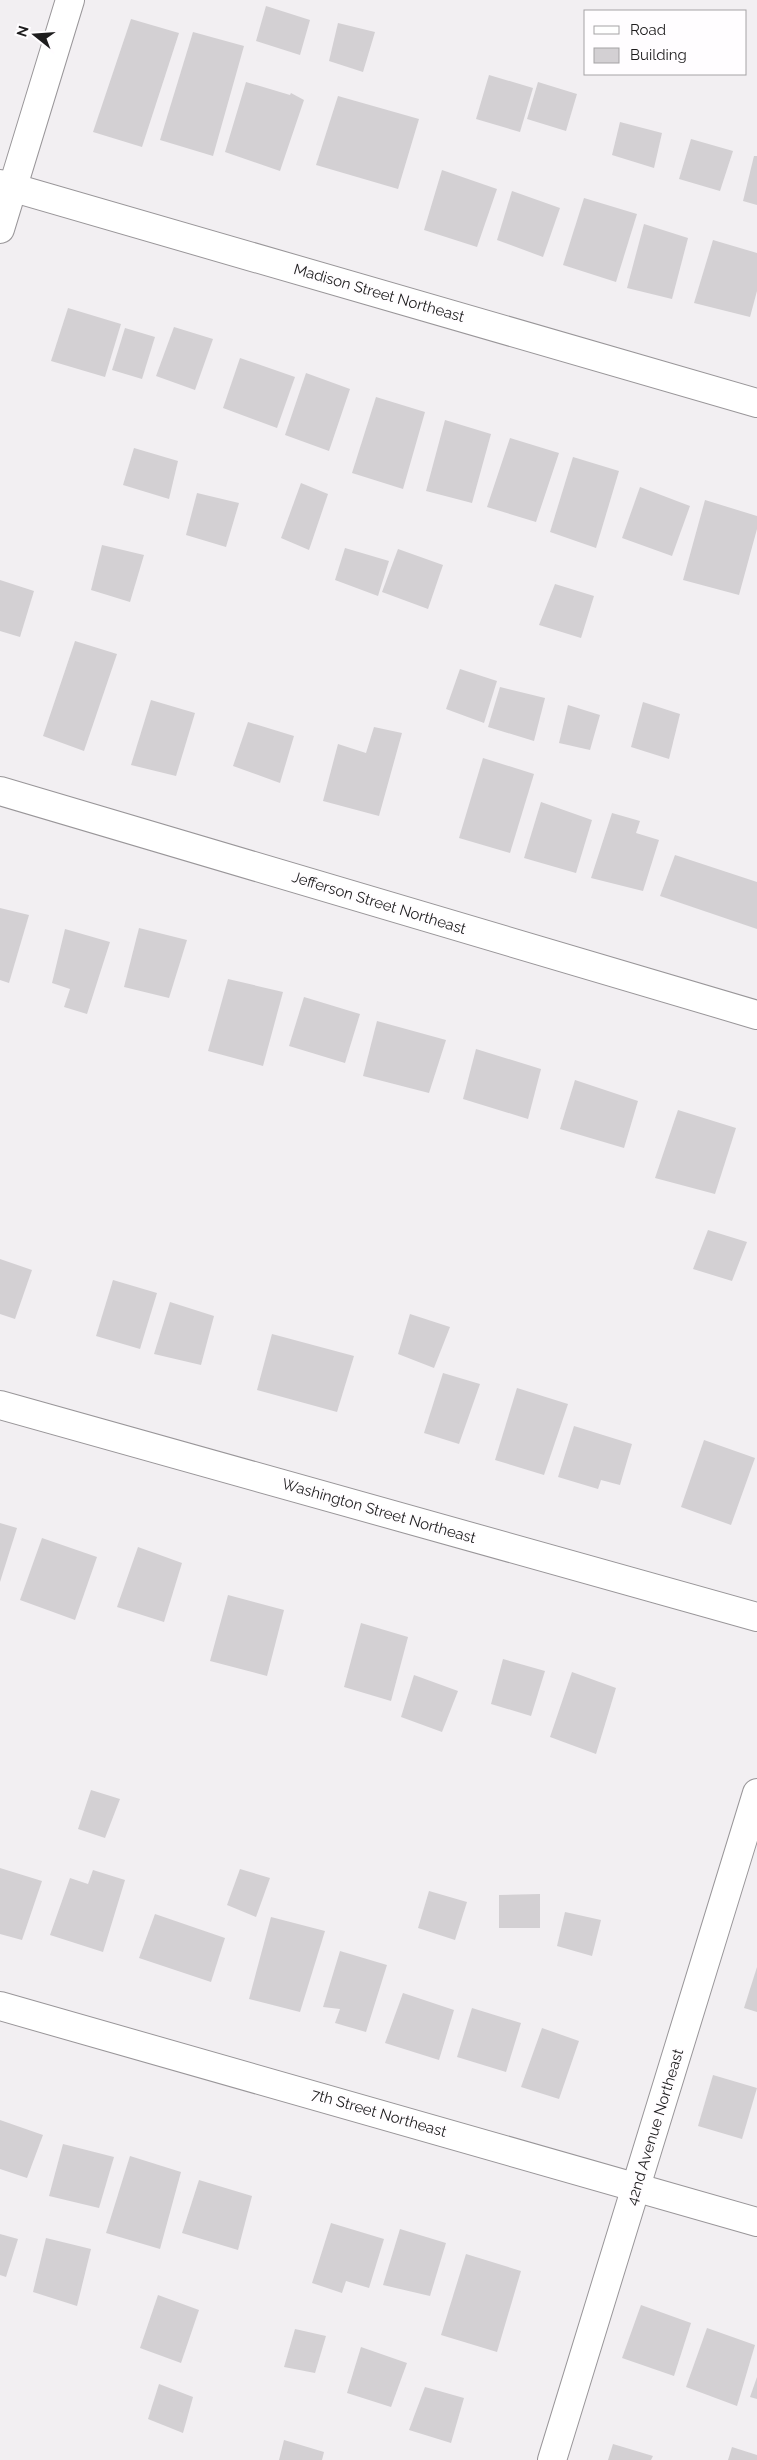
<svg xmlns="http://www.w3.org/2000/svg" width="757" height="2460" font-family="Raleway,sans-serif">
<rect width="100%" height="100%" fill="#f2eff2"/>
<g fill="#d3d0d3">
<path d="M 266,6 L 310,20 L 300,55 L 256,41 Z"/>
<path d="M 131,19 L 179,33 L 142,147 L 93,132 Z"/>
<path d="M 338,23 L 375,32 L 363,72 L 329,61 Z"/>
<path d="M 193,32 L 244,46 L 213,156 L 160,140 Z"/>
<path d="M 489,75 L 533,88 L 520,132 L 476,119 Z"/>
<path d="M 246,82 L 290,95 L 291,93 L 304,100 L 280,171 L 225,152 Z"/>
<path d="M 538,82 L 577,94 L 566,131 L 527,119 Z"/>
<path d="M 338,96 L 419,119 L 398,189 L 316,165 Z"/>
<path d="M 620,122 L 662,133 L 654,168 L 612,155 Z"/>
<path d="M 691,139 L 733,151 L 720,191 L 679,179 Z"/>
<path d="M 754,156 L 757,156 L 757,205 L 743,201 Z"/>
<path d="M 442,170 L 497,189 L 477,247 L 424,230 Z"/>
<path d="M 512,191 L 560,208 L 543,257 L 497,240 Z"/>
<path d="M 584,198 L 637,214 L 616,282 L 563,265 Z"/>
<path d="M 644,224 L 688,238 L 672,299 L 627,288 Z"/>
<path d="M 713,240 L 757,253 L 757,291 L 750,317 L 694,303 Z"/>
<path d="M 68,308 L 121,324 L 105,377 L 51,361 Z"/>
<path d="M 174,327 L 213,339 L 195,390 L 156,376 Z"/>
<path d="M 125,328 L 155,337 L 142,379 L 112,370 Z"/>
<path d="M 240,358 L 295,377 L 277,428 L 223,408 Z"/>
<path d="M 306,373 L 350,389 L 329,451 L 285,435 Z"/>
<path d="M 376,397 L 425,412 L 403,489 L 352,473 Z"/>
<path d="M 445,420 L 491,434 L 472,503 L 426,491 Z"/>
<path d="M 510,438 L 559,453 L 536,522 L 487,507 Z"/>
<path d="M 134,448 L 178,461 L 169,499 L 123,485 Z"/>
<path d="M 573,457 L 619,471 L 596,548 L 550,532 Z"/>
<path d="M 301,483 L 328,494 L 309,550 L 281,538 Z"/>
<path d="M 640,487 L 690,506 L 672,556 L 622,538 Z"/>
<path d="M 197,493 L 239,503 L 226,547 L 186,535 Z"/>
<path d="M 705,500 L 757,516 L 757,529 L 739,595 L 683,580 Z"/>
<path d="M 102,545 L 144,555 L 130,602 L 91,590 Z"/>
<path d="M 345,548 L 389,561 L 378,596 L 335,580 Z"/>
<path d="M 398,549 L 443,565 L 428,609 L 382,592 Z"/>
<path d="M 0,580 L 34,591 L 20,637 L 0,631 Z"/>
<path d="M 555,584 L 594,596 L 581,638 L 539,625 Z"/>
<path d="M 75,641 L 117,654 L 84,751 L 43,736 Z"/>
<path d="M 460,669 L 497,681 L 484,723 L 446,709 Z"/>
<path d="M 500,687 L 545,698 L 534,741 L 488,727 Z"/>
<path d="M 151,700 L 195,713 L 176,776 L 131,765 Z"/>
<path d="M 643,702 L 680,714 L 669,759 L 631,747 Z"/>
<path d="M 568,705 L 600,715 L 590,750 L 559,743 Z"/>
<path d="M 248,722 L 294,736 L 280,783 L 233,766 Z"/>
<path d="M 374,727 L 402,733 L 379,816 L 323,801 L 338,744 L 366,753 Z"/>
<path d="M 483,758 L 534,774 L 510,853 L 459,838 Z"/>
<path d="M 541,802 L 592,820 L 576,873 L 524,858 Z"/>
<path d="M 612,813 L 640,821 L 636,833 L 659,840 L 643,891 L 591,878 Z"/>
<path d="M 675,855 L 757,882 L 757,929 L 660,896 Z"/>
<path d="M 0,908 L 29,915 L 9,983 L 0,980 Z"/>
<path d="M 139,928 L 187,940 L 169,998 L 124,987 Z"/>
<path d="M 65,929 L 110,942 L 87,1014 L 64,1007 L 70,989 L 52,983 Z"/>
<path d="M 228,979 L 283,992 L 263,1066 L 208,1051 Z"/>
<path d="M 304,997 L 360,1014 L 345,1063 L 289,1046 Z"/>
<path d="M 377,1021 L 446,1040 L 429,1093 L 363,1076 Z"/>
<path d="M 476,1049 L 541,1069 L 528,1119 L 463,1099 Z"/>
<path d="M 575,1080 L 638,1101 L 624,1148 L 560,1129 Z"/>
<path d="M 678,1110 L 736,1128 L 715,1194 L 655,1178 Z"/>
<path d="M 708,1230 L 747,1242 L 732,1281 L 693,1269 Z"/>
<path d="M 0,1259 L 32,1270 L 15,1319 L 0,1314 Z"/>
<path d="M 113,1280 L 157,1293 L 140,1349 L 96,1336 Z"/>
<path d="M 170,1302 L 214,1316 L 201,1365 L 154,1354 Z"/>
<path d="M 410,1314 L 450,1327 L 434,1368 L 398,1354 Z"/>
<path d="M 272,1334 L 354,1356 L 337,1412 L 257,1390 Z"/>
<path d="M 443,1373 L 480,1384 L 459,1444 L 424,1433 Z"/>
<path d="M 517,1388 L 568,1404 L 544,1475 L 495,1460 Z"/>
<path d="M 574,1426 L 632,1444 L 620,1485 L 601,1480 L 598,1489 L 558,1477 Z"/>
<path d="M 704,1440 L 755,1458 L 731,1525 L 681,1507 Z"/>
<path d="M 0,1523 L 17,1528 L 0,1582 Z"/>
<path d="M 42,1538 L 97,1557 L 75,1620 L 20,1600 Z"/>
<path d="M 138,1547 L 182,1563 L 164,1622 L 117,1607 Z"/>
<path d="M 228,1595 L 284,1610 L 267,1676 L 210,1661 Z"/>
<path d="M 361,1623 L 408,1637 L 391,1701 L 344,1687 Z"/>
<path d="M 503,1659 L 545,1671 L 531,1716 L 491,1704 Z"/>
<path d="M 572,1672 L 616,1688 L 596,1754 L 550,1737 Z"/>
<path d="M 414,1675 L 458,1691 L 442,1732 L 401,1717 Z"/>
<path d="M 91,1790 L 120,1799 L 105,1838 L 78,1829 Z"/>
<path d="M 0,1868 L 42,1881 L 22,1940 L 0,1934 Z"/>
<path d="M 240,1869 L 270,1878 L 256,1917 L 227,1905 Z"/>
<path d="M 93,1870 L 125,1880 L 103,1952 L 50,1935 L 70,1878 L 88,1884 Z"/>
<path d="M 429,1891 L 467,1902 L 455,1940 L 418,1928 Z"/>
<path d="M 540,1894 L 540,1928 L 499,1928 L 499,1895 Z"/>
<path d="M 565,1912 L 601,1920 L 592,1956 L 557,1946 Z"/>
<path d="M 155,1914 L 225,1938 L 211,1982 L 139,1958 Z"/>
<path d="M 271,1917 L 325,1931 L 300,2012 L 249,1999 Z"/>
<path d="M 340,1951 L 387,1965 L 366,2032 L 335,2023 L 340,2009 L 323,2007 Z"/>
<path d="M 757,1967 L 757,2012 L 744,2008 Z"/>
<path d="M 403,1993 L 454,2010 L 439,2060 L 385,2043 Z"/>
<path d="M 472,2008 L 521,2023 L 506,2072 L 457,2057 Z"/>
<path d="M 542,2028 L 579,2041 L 559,2099 L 521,2087 Z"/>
<path d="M 713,2075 L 757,2088 L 742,2139 L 698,2126 Z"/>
<path d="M 0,2120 L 43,2135 L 27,2178 L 0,2169 Z"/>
<path d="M 63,2144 L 114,2157 L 99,2208 L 49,2196 Z"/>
<path d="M 130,2156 L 181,2172 L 160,2249 L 106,2233 Z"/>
<path d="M 199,2180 L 252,2196 L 238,2250 L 182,2233 Z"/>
<path d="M 331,2223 L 384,2239 L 369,2288 L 346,2281 L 342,2293 L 312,2283 Z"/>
<path d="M 400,2229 L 446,2243 L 430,2296 L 383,2285 Z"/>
<path d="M 0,2234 L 18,2239 L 6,2277 L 0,2275 Z"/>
<path d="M 46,2238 L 91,2249 L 77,2306 L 33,2292 Z"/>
<path d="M 466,2254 L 521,2271 L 497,2352 L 441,2335 Z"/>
<path d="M 158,2295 L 199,2310 L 181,2363 L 140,2348 Z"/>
<path d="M 641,2305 L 691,2323 L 674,2376 L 622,2358 Z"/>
<path d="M 707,2328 L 755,2345 L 737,2406 L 686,2387 Z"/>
<path d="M 295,2329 L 326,2336 L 315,2373 L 284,2367 Z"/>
<path d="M 361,2347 L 407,2363 L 391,2407 L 347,2393 Z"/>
<path d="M 757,2377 L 757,2399 L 750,2397 Z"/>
<path d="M 159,2384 L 193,2397 L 183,2433 L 148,2419 Z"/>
<path d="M 425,2387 L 464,2398 L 451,2443 L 409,2430 Z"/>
<path d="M 284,2440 L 324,2452 L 322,2460 L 279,2460 Z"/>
<path d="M 613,2444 L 653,2456 L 651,2460 L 608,2460 Z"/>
<path d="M 732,2447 L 757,2455 L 757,2460 L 728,2460 Z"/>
</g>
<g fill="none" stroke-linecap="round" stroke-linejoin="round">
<g stroke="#999699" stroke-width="30">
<g id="minor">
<path d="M 0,184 L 757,403"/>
<path d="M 0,229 L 70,0"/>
<path d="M 0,1405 L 757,1617"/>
<path d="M 0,2006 L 757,2222"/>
<path d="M 552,2460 L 757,1793"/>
</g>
</g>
<g stroke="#999699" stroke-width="30">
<path id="tertiary" d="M 0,791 L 757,1015"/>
</g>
<use href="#minor" stroke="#fff" stroke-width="28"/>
<use href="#tertiary" stroke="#fff" stroke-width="28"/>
</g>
<g text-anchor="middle" stroke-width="4" stroke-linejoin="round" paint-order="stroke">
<g font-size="15" fill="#1e1d1e" stroke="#fffdff">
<text transform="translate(379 293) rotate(16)" y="5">Madison Street Northeast</text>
<text transform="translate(379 903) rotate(17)" y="5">Jefferson Street Northeast</text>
<text transform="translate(379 1511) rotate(16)" y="5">Washington Street Northeast</text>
<text transform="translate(379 2113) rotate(16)" y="5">7th Street Northeast</text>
<text transform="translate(655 2127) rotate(-73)" y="5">42nd Avenue Northeast</text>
</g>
</g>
<rect x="584" y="10" width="162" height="65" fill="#fffdff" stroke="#a5a3a5"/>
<rect x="594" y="26" width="25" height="8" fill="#ffffff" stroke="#a5a3a5"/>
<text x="630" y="35" font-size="15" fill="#1e1d1e">Road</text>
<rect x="594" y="48" width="25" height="15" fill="#d3d0d3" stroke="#a5a3a5"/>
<text x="630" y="60" font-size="15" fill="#1e1d1e">Building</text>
<g transform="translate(35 35) rotate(287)" stroke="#fffdff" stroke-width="4" paint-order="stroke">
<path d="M0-4L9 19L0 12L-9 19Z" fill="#1e1d1e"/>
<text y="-8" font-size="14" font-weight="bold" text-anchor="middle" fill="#1e1d1e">N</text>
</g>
</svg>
